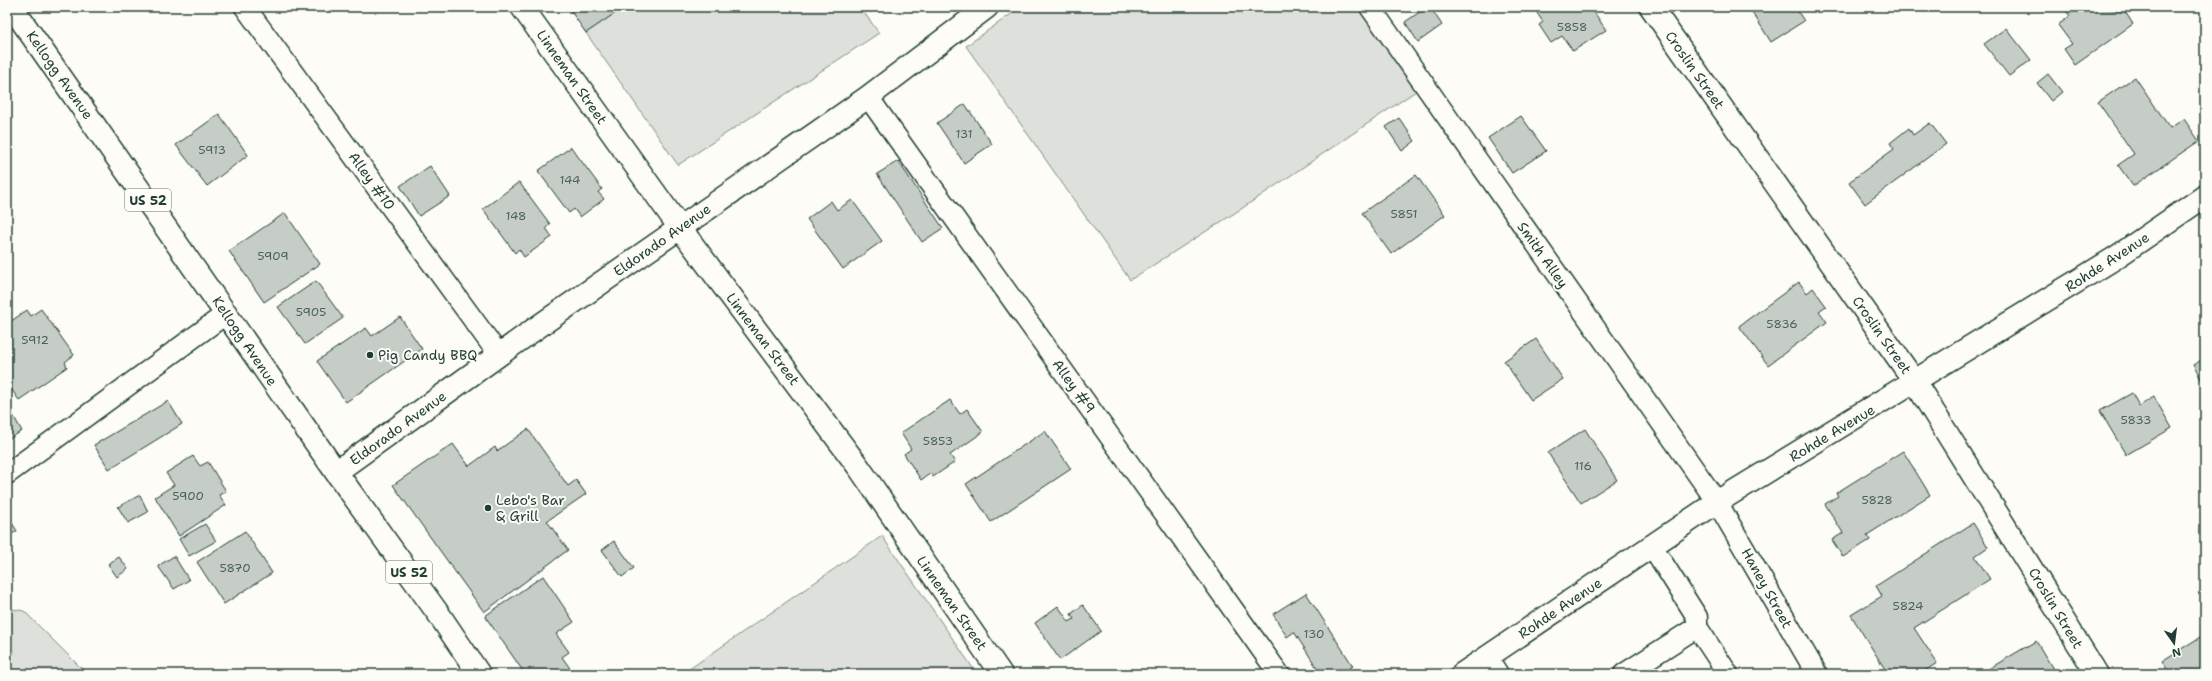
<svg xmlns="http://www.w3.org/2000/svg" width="2212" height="681" font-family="'Shantell Sans',sans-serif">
<rect width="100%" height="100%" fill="#fdfcf7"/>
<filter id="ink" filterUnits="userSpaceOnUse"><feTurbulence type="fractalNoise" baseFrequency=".025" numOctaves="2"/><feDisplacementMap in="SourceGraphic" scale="8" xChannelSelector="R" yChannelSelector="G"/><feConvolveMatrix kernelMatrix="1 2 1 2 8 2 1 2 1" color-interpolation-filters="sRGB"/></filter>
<g filter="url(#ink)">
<g fill="#dde0db" stroke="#7e8e88">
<path d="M 624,7 L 860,7 L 879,33 L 678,165 L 586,33 Z"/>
<path d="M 1021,7 L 1357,7 L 1419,89 L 1241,209 L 1130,280 L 966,46 Z"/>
<path d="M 882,536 L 977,674 L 682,674 Z"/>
<path d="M 7,608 L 24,611 L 87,674 L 7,674 Z"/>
</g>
<g fill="#c6cdc7" stroke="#1f3d34">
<path d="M 568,7 L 624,7 L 586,33 Z"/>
<path d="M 1427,7 L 1430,7 L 1442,25 L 1418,42 L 1405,22 Z"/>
<path d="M 1533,7 L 1596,7 L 1597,9 L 1594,12 L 1606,30 L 1573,51 L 1562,36 L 1551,43 L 1539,25 L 1543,22 Z"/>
<path d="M 1749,7 L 1795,7 L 1804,21 L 1771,42 Z"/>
<path d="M 2063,7 L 2110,7 L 2112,10 L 2117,7 L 2122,7 L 2133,24 L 2075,65 L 2064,49 L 2072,44 L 2058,25 L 2070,16 Z"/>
<path d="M 2006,28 L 2031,60 L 2009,76 L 1984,44 Z"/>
<path d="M 2048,74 L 2062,92 L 2051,101 L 2037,83 Z"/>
<path d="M 2135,77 L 2170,128 L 2184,119 L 2199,141 L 2133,186 L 2118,165 L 2134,154 L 2098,102 Z"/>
<path d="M 965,104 L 992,144 L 964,163 L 937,123 Z"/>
<path d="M 219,114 L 248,155 L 207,186 L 176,145 Z"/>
<path d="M 1521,116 L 1546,151 L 1512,173 L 1488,138 Z"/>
<path d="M 1399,118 L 1415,141 L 1402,151 L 1386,127 Z"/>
<path d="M 1930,123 L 1946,144 L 1865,204 L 1849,182 L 1894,149 L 1890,143 L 1909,128 L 1913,135 Z"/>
<path d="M 571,147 L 602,189 L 598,192 L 604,199 L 580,217 L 574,209 L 569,213 L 538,171 Z"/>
<path d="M 898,161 L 943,228 L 922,242 L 877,174 Z"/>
<path d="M 430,166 L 450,196 L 419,216 L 400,186 Z"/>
<path d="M 1416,175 L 1445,215 L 1391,254 L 1362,213 Z"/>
<path d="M 519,182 L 550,224 L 546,228 L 552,237 L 524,257 L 519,249 L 515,253 L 483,209 Z"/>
<path d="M 852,200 L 882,241 L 843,269 L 807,219 L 831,201 L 837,210 Z"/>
<path d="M 285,213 L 320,264 L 264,302 L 229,251 Z"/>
<path d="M 316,281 L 343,318 L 305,344 L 278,307 Z"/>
<path d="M 1799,282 L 1807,293 L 1813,288 L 1826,306 L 1819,311 L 1827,322 L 1768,365 L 1739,326 Z"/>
<path d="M 41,309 L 74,355 L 65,362 L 67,367 L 19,400 L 7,383 L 7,324 L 27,310 L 31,316 Z"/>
<path d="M 400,317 L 422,349 L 346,402 L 317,361 L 366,328 L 372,336 Z"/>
<path d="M 1536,339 L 1563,379 L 1531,400 L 1504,361 Z"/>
<path d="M 2205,358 L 2205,386 L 2193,365 Z"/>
<path d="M 2132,393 L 2139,406 L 2154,397 L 2172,428 L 2126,455 L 2100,411 Z"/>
<path d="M 950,400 L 960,414 L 967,409 L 983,432 L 950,455 L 955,462 L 933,477 L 931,473 L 921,480 L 904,454 L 911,449 L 901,433 Z"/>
<path d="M 168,401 L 182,424 L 109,469 L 94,445 Z"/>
<path d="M 11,412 L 22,431 L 7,440 L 7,414 Z"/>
<path d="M 528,429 L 568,486 L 576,480 L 586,494 L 547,521 L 568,550 L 484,612 L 393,485 L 453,444 L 469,466 L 495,447 L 497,451 Z"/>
<path d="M 1585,429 L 1617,480 L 1581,503 L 1548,453 Z"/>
<path d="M 1045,431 L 1071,469 L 991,522 L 966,484 Z"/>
<path d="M 1903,451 L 1930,495 L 1867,535 L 1870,540 L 1843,557 L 1832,540 L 1843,533 L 1825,504 L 1838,496 L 1836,493 Z"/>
<path d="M 193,456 L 200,466 L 208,462 L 226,491 L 219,495 L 226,505 L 179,536 L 155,497 L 174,485 L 166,473 Z"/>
<path d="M 140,495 L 148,512 L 128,523 L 118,507 Z"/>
<path d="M 7,515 L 17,531 L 7,537 Z"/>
<path d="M 1973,523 L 1988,547 L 1975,556 L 1990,579 L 1914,628 L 1937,663 L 1920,674 L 1888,674 L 1851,615 L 1882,596 L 1876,586 Z"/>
<path d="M 205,524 L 216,541 L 189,556 L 179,539 Z"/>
<path d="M 245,531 L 272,573 L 224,604 L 197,562 Z"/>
<path d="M 614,541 L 634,568 L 622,577 L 602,550 Z"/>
<path d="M 174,556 L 189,580 L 174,589 L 158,566 Z"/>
<path d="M 119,557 L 128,569 L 117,577 L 108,564 Z"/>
<path d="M 543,576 L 574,622 L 556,634 L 569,652 L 562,657 L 574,674 L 525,674 L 485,616 Z"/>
<path d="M 1306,593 L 1353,666 L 1340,674 L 1321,674 L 1294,632 L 1287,637 L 1273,614 Z"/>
<path d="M 1083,605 L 1101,631 L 1060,660 L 1035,623 L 1058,606 L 1069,622 L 1074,619 L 1071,614 Z"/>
<path d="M 2205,634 L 2205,674 L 2170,674 L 2162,661 Z"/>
<path d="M 2036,641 L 2056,674 L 1980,674 Z"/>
</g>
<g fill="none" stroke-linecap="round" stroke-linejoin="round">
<g stroke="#1f3d34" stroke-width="23">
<g id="lane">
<path d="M 245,7 L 499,355"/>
<path d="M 1370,7 L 1717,502 L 1817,674"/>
<path d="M 868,97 L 1279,674"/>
<path d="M 7,474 L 227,313"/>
<path d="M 1697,627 L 1728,674"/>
<path d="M 1487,657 L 1498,674"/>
<path d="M 1624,674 L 1697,627 L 1697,617 L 1652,546"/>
</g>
</g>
<g stroke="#1f3d34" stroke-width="25">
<g id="street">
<path d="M 522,7 L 680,228 L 860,469 L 1001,674"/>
<path d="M 1651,7 L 1915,382 L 2097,674"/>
<path d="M 336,472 L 532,331 L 868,97 L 987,7"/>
<path d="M 1462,674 L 1717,502 L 2115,258 L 2205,196"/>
</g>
</g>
<g stroke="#1f3d34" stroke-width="25">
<path id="primary" d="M 12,7 L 336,472 L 440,616 L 479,674"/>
</g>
<use href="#lane" stroke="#fdfcf7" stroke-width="20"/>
<use href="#street" stroke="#fdfcf7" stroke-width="22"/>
<use href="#primary" stroke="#fdfcf7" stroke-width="22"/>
</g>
</g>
<g fill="#1f3d34" stroke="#fdfcf7" stroke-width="1.5">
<circle cx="370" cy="355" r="4"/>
<circle cx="488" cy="508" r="4"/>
</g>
<g text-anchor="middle" stroke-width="4" stroke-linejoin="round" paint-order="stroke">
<g font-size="12" fill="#496159">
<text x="1572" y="31">5858</text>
<text x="964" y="138">131</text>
<text x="212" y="154">5913</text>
<text x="570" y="184">144</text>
<text x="1404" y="218">5851</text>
<text x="516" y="220">148</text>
<text x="273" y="260">5909</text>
<text x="311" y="316">5905</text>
<text x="1782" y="328">5836</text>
<text x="35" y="344">5912</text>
<text x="2136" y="424">5833</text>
<text x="938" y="445">5853</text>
<text x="1583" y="470">116</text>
<text x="188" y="500">5900</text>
<text x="1877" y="504">5828</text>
<text x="235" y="572">5870</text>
<text x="1908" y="610">5824</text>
<text x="1314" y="638">130</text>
</g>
<g fill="#fdfcf7" stroke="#62766e" stroke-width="1">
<rect x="125" y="189" width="46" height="22" rx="3"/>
<rect x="386" y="561" width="46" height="22" rx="3"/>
</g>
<g font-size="13" font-weight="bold" fill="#1f3d34">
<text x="148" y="205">US 52</text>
<text x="409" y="577">US 52</text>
</g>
<g font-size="14" fill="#1f3d34" stroke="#fdfcf7">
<text transform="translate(1695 70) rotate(55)" y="5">Croslin Street</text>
<text transform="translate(60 75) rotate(55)" y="5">Kellogg Avenue</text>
<text transform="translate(572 77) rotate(55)" y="5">Linneman Street</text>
<text transform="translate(372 181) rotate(54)" y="5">Alley #10</text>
<text transform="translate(662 240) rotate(-35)" y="5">Eldorado Avenue</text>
<text transform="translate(1543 255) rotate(55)" y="5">Smith Alley</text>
<text transform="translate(2107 262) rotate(-33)" y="5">Rohde Avenue</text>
<text transform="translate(1882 335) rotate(55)" y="5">Croslin Street</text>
<text transform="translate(763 339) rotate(53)" y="5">Linneman Street</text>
<text transform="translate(245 341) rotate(56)" y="5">Kellogg Avenue</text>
<text transform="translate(1074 386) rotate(54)" y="5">Alley #9</text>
<text transform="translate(398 428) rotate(-36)" y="5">Eldorado Avenue</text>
<text transform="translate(1832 433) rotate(-31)" y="5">Rohde Avenue</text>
<text transform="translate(1767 588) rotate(61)" y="5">Haney Street</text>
<text transform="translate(952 603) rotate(55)" y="5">Linneman Street</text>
<text transform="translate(1560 608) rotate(-34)" y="5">Rohde Avenue</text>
<text transform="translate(2056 608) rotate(59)" y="5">Croslin Street</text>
</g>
<g font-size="14" fill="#1f3d34" stroke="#fdfcf7" text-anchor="start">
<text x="378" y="360">Pig Candy BBQ</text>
<text x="496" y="505">Lebo's Bar<tspan x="496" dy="16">&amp; Grill</tspan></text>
</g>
</g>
<rect width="2212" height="681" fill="none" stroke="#fdfcf7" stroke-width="24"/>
<rect x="12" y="12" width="2188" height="657" fill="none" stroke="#1f3d34" stroke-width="1.5" filter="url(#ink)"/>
<g transform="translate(2174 643) rotate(166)" stroke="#fdfcf7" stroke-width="3" paint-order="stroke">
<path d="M0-3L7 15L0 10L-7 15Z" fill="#1f3d34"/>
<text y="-6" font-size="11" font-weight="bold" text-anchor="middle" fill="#1f3d34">N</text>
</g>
</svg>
